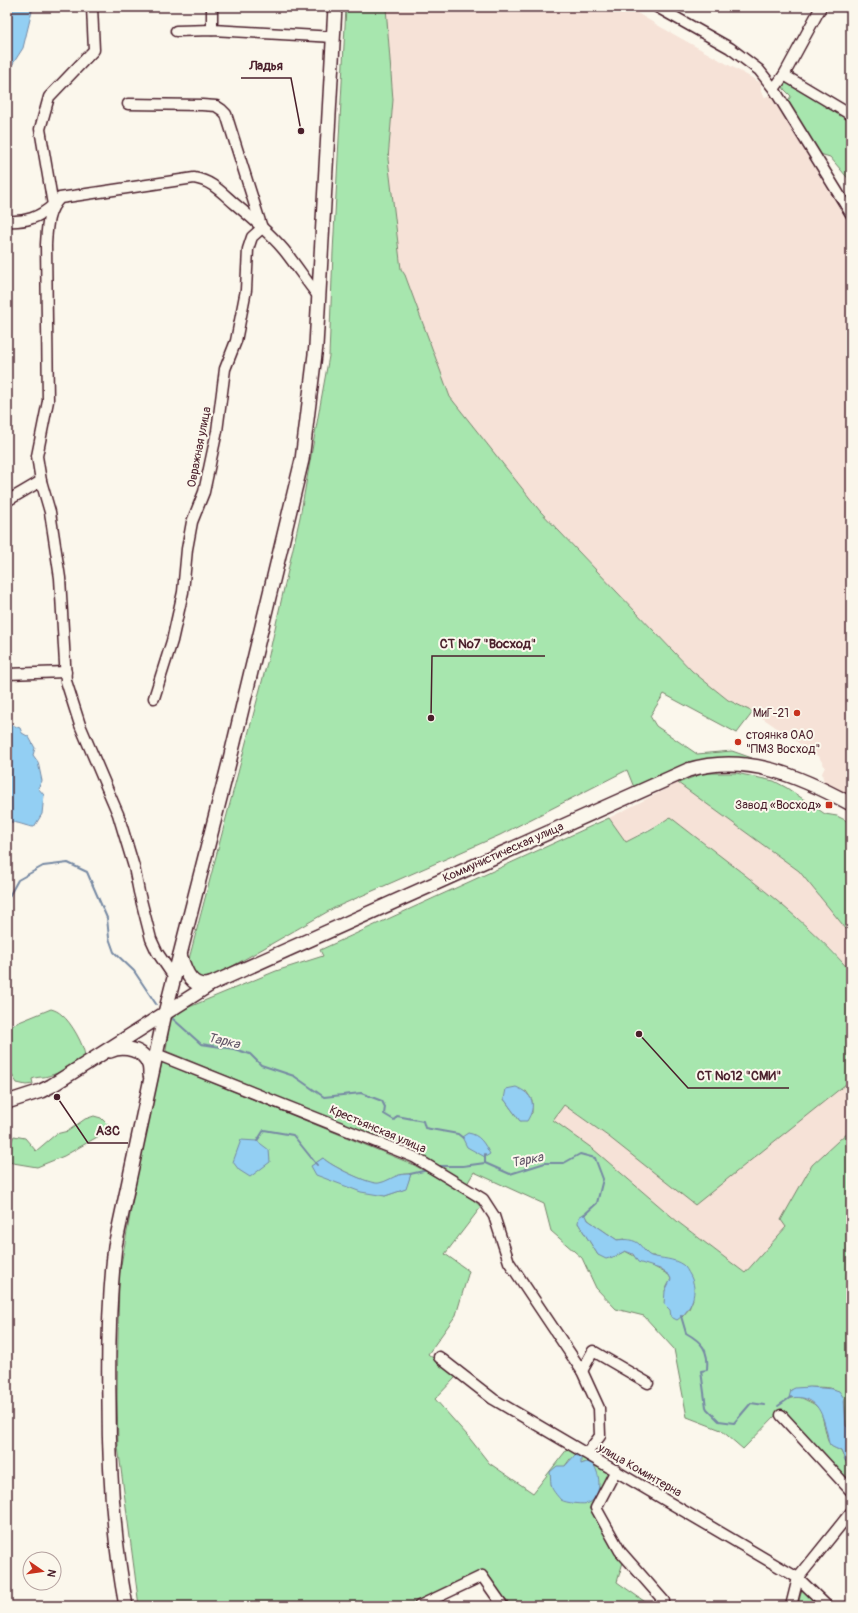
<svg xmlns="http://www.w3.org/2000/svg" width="858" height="1613" font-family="Pangolin,sans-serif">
<rect width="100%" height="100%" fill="#fbf7ec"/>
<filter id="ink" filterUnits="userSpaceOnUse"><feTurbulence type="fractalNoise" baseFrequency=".025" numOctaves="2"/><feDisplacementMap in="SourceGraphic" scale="8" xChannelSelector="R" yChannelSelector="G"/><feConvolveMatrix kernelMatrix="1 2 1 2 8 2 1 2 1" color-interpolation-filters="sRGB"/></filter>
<g filter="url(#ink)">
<g fill="#f6e2d7">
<path d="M 386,7 L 627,7 L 659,26 L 761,83 L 761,92 L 765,97 L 770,95 L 851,227 L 851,799 L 824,784 L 822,773 L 825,767 L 819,757 L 761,717 L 728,700 L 692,671 L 540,511 L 450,397 L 405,275 L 401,269 L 388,159 L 393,100 Z"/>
<path d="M 678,783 L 799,871 L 851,935 L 851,972 L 835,953 L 800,921 L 661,824 L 650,828 L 626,842 L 609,818 Z"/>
<path d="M 851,1080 L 851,1129 L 812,1165 L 786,1227 L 745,1273 L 678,1222 L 553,1120 L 564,1105 L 609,1137 L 776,1139 Z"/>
</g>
<g fill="#a7e6ae" stroke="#78826c" fill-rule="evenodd">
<path d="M 346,7 L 386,7 L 393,100 L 388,159 L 401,269 L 405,275 L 450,397 L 540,511 L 692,671 L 728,700 L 753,712 L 737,733 L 664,694 L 650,716 L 656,726 L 697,754 L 732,751 L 752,758 L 752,760 L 635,790 L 627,770 L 500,835 L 334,908 L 231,967 L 205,980 L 191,974 L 189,959 L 269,655 L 300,517 L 329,356 L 333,252 Z"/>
<path d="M 787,77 L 851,112 L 851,182 L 830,157 L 820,154 L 787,102 L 791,96 L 784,89 L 783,84 Z"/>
<path d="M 704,773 L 736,773 L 774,781 L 787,788 L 825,814 L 837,816 L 851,823 L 851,935 L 799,871 L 678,783 Z"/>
<path d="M 670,817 C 732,866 799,912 851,972 L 851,1080 L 695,1205 L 609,1137 L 564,1105 L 553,1120 L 593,1149 L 678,1222 L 745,1273 L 786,1227 L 781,1220 L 812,1165 L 851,1129 L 851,1431 L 846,1426 L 844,1398 C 841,1395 837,1391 834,1389 C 827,1386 798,1387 791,1390 L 790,1398 L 800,1397 L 814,1404 L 821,1411 L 828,1441 L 831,1446 L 841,1451 L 846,1462 L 851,1464 L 851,1484 L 777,1414 L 743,1449 L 721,1430 L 687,1417 L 674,1349 L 644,1316 L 616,1309 L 596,1288 L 582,1258 L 551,1231 L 544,1204 L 474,1172 L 467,1184 L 414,1153 L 166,1051 L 169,1025 L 172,1016 L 182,1010 L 276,971 L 323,956 L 320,950 L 609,818 L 626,842 C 641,834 657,827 670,817 ZM 526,1091 L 532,1100 L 532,1113 L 520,1121 L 504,1099 ZM 585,1214 L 588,1220 L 617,1240 L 624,1239 L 644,1250 L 650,1256 L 654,1256 L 693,1299 L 689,1309 L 682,1317 L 665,1291 L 671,1279 L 669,1275 L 625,1251 L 616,1256 L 598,1255 L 578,1223 Z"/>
<path d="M 51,1009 C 55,1010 59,1012 62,1015 C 71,1022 84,1045 85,1056 C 75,1065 61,1073 48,1076 C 42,1078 40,1076 32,1079 L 33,1084 L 26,1085 L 17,1083 L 7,1067 L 7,1027 Z"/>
<path d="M 162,1062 L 412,1164 L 467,1194 L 481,1207 L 445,1254 L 469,1271 L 456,1315 L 428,1354 L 456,1377 L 435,1399 L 467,1435 L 489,1463 L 533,1493 L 568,1448 L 611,1472 L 594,1506 L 589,1508 L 624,1559 L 617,1582 L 651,1606 L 510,1606 L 506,1599 L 500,1595 L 483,1573 L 413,1606 L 139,1606 L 118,1446 L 117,1396 L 119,1276 L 142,1149 ZM 323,1158 C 329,1165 370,1185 379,1184 C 390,1181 399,1173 411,1174 L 405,1189 L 385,1196 L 312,1166 ZM 570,1459 L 581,1464 L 587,1462 L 576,1504 L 565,1466 Z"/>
<path d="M 94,1116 L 101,1118 L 108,1125 L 106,1132 L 64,1156 L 37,1167 L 13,1163 L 7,1161 L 7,1151 L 14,1136 L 25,1138 L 36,1151 L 56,1134 L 68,1131 L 85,1119 Z"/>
<path d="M 802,1588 L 820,1606 L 798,1606 Z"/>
</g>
<g fill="#93cff3" stroke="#7689a3">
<path d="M 7,7 L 33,7 L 23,48 L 7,73 Z"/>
<path d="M 7,723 L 20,728 L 22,733 L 29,737 L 35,748 L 33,755 L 38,762 L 42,781 L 38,788 L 44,795 L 42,814 L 34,827 C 27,827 17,821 7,822 Z"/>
<path d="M 516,1087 C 533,1094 537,1105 527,1121 L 520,1121 L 504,1099 L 506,1089 Z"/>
<path d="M 468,1133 C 480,1135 484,1143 490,1154 L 485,1157 L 467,1147 L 462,1137 Z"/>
<path d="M 241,1140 L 257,1141 L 269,1150 L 270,1162 L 250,1177 L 239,1170 L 233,1162 Z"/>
<path d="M 323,1158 C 329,1165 370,1185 379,1183 C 386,1182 392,1177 399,1175 C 403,1174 407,1174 411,1174 L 406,1189 L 385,1196 L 361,1192 L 316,1175 L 311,1166 Z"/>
<path d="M 585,1213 L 588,1220 L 617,1240 C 624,1239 635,1239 640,1245 C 643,1248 646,1254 651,1256 C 662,1259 673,1258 683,1265 C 686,1267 688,1272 690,1275 C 699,1291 692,1310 677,1320 L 671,1317 L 670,1310 L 664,1304 L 665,1291 L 671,1279 L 669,1275 L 660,1269 L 638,1262 L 633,1254 L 625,1251 L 616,1256 L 606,1259 L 598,1255 L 578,1223 L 579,1217 Z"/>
<path d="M 810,1387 L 833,1389 L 839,1391 L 844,1398 L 846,1426 L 851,1431 L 851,1464 L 846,1462 L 841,1451 C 838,1449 833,1448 830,1445 C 828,1442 828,1437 827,1433 C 822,1411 816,1394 789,1398 L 791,1390 L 795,1388 Z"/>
<path d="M 576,1454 L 581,1457 L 581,1464 L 587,1462 L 593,1464 C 601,1475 602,1496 589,1503 C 584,1505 566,1503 561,1500 C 559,1498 553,1491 552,1488 C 550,1484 551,1477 550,1472 L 557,1466 L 565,1466 Z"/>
</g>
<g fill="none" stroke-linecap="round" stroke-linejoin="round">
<g stroke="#7689a3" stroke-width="2">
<path d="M 7,900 L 18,880 L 43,866 L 68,863 L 87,872 L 107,918 L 109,938 L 114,952 L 134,971 L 156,1004"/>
<path d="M 173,1019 L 201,1044 L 234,1049 L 250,1054 L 261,1065 L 294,1076 L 324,1097 L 361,1093 L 382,1101 L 385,1107 L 384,1114 L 394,1120 L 397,1116 L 423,1121 L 425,1128 L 458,1134 L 463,1138"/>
<path d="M 257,1141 L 264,1130 L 293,1135 L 317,1165"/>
<path d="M 485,1154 L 485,1163 L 510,1174 L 545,1163 L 564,1163 L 580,1154 L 595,1158 L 603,1179 L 597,1203 L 584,1215"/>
<path d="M 439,1166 L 463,1166 L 485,1163"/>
<path d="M 410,1174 L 428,1170"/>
<path d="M 681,1316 L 686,1333 C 702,1342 709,1350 707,1370 L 701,1371 L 706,1407 L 707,1409 L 719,1421 L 734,1423 L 751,1403 L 764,1405"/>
<path d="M 778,1406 L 791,1397"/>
<path d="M 851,1474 L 851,1476"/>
</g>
<g stroke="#4a1f2b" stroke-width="13">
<g id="minor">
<path d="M 212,7 L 212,30"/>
<path d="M 657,7 L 730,48 L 759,70 L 774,89 L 851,214"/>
<path d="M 176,31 L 212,30 L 334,37"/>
<path d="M 784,75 L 851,115"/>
<path d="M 774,89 L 784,75 L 821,7"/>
<path d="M 128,104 L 202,105 L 216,106 L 222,110 L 226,114 L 262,228"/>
<path d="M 7,221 C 25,222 39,218 53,205 L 40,129 L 49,97 L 94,50 L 92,7"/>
<path d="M 7,501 L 41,481"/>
<path d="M 7,674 L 66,672"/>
<path d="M 154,698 L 172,641 L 183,592 L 187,549 L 192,522 L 204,492 L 217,431 L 225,369 L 236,341 L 246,290 L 248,249 L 252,237 L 262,228"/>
<path d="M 174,977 L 157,952 L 151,939 L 139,892 L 134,867 L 118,814 L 80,725 L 66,681 L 60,578 L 50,512 L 41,481 L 37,456 L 48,401 L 46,245 C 47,228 47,211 60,198 L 194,178 C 212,181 221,192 235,204 C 252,218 270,233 284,250 C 296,265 307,282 319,297"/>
<path d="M 156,1054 L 414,1157 L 483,1199 L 494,1216 L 509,1262 L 582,1371 L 599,1408 L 600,1436 L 587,1453"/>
<path d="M 439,1357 L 493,1399 L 798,1578 L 827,1606"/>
<path d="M 582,1371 L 593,1351 L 648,1383"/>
<path d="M 781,1415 L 851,1491"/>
<path d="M 616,1470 L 596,1508 L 620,1551 L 664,1601"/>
<path d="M 419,1606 L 482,1576 L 503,1606"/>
<path d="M 791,1606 L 798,1578 L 851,1512"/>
</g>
</g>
<g stroke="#4a1f2b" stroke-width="16">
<g id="major">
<path d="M 180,955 C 185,970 191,990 211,984"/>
<path d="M 110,1051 C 123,1045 144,1049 149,1065 C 150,1068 150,1071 150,1075"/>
<path d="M 7,1102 L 41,1091 L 51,1086 L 211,984 L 688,770 C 746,752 801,777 851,804"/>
<path d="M 126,1606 C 113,1538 109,1470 109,1401 C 108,1349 109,1298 115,1246 L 165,1013 L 229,763 L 302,460 L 316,346 L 335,7"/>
</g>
</g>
<use href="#minor" stroke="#fbf7ec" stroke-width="10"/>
<use href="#major" stroke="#fbf7ec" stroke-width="13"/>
</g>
</g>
<g fill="#c8321e" stroke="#fbf7ec" stroke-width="1.5">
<circle cx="797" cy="713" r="4"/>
<circle cx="738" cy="742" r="4"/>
<rect x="825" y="801" width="8" height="8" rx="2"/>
</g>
<g text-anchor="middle" stroke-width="4" stroke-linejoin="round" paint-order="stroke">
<g font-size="12" fill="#4a1f2b" stroke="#fbf7ec">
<text transform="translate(199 447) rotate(-79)" y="4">Овражная улица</text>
<text transform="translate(503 852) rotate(-24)" y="4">Коммунистическая улица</text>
<text transform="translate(378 1129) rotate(23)" y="4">Крестьянская улица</text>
<text transform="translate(640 1470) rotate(30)" y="4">улица Коминтерна</text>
</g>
<g font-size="12" fill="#4a1f2b" stroke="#fbf7ec" text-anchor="end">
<text x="789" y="717">МиГ-21</text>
<text x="746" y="739" text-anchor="start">стоянка ОАО<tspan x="746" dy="14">"ПМЗ Восход"</tspan></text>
<text x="821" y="809">Завод «Восход»</text>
</g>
<g font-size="13" font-style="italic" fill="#605467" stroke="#fbf7ec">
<text transform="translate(224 1040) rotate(13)" y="5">Тарка</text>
<text transform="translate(527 1159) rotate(-11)" y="5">Тарка</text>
</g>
</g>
<path fill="none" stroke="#4a1f2b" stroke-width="1.5" d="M301 131L291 78H241M431 718L432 656H545M639 1034L688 1088H789M57 1097L88 1143H128"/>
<g fill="#4a1f2b" stroke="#fbf7ec" stroke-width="1.5">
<circle cx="301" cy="131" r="4"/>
<circle cx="431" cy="718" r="4"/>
<circle cx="639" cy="1034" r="4"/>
<circle cx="57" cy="1097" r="4"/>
</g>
<g font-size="13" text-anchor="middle" font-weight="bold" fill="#4a1f2b" stroke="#fbf7ec" stroke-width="4" stroke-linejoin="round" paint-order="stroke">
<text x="266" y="70">Ладья</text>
<text x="488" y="648">СТ №7 "Восход"</text>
<text x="739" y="1080">СТ №12 "СМИ"</text>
<text x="108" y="1135">АЗС</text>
</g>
<rect width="858" height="1613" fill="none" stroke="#fbf7ec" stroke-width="24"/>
<rect x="12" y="12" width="834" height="1589" fill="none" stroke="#4a1f2b" stroke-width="1.5" filter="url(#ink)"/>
<g transform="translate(42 1571) rotate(103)"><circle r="19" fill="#fbf7ec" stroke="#b4a19f"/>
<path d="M0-3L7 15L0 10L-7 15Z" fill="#c8321e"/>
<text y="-6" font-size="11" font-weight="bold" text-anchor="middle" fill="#4a1f2b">N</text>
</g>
</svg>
